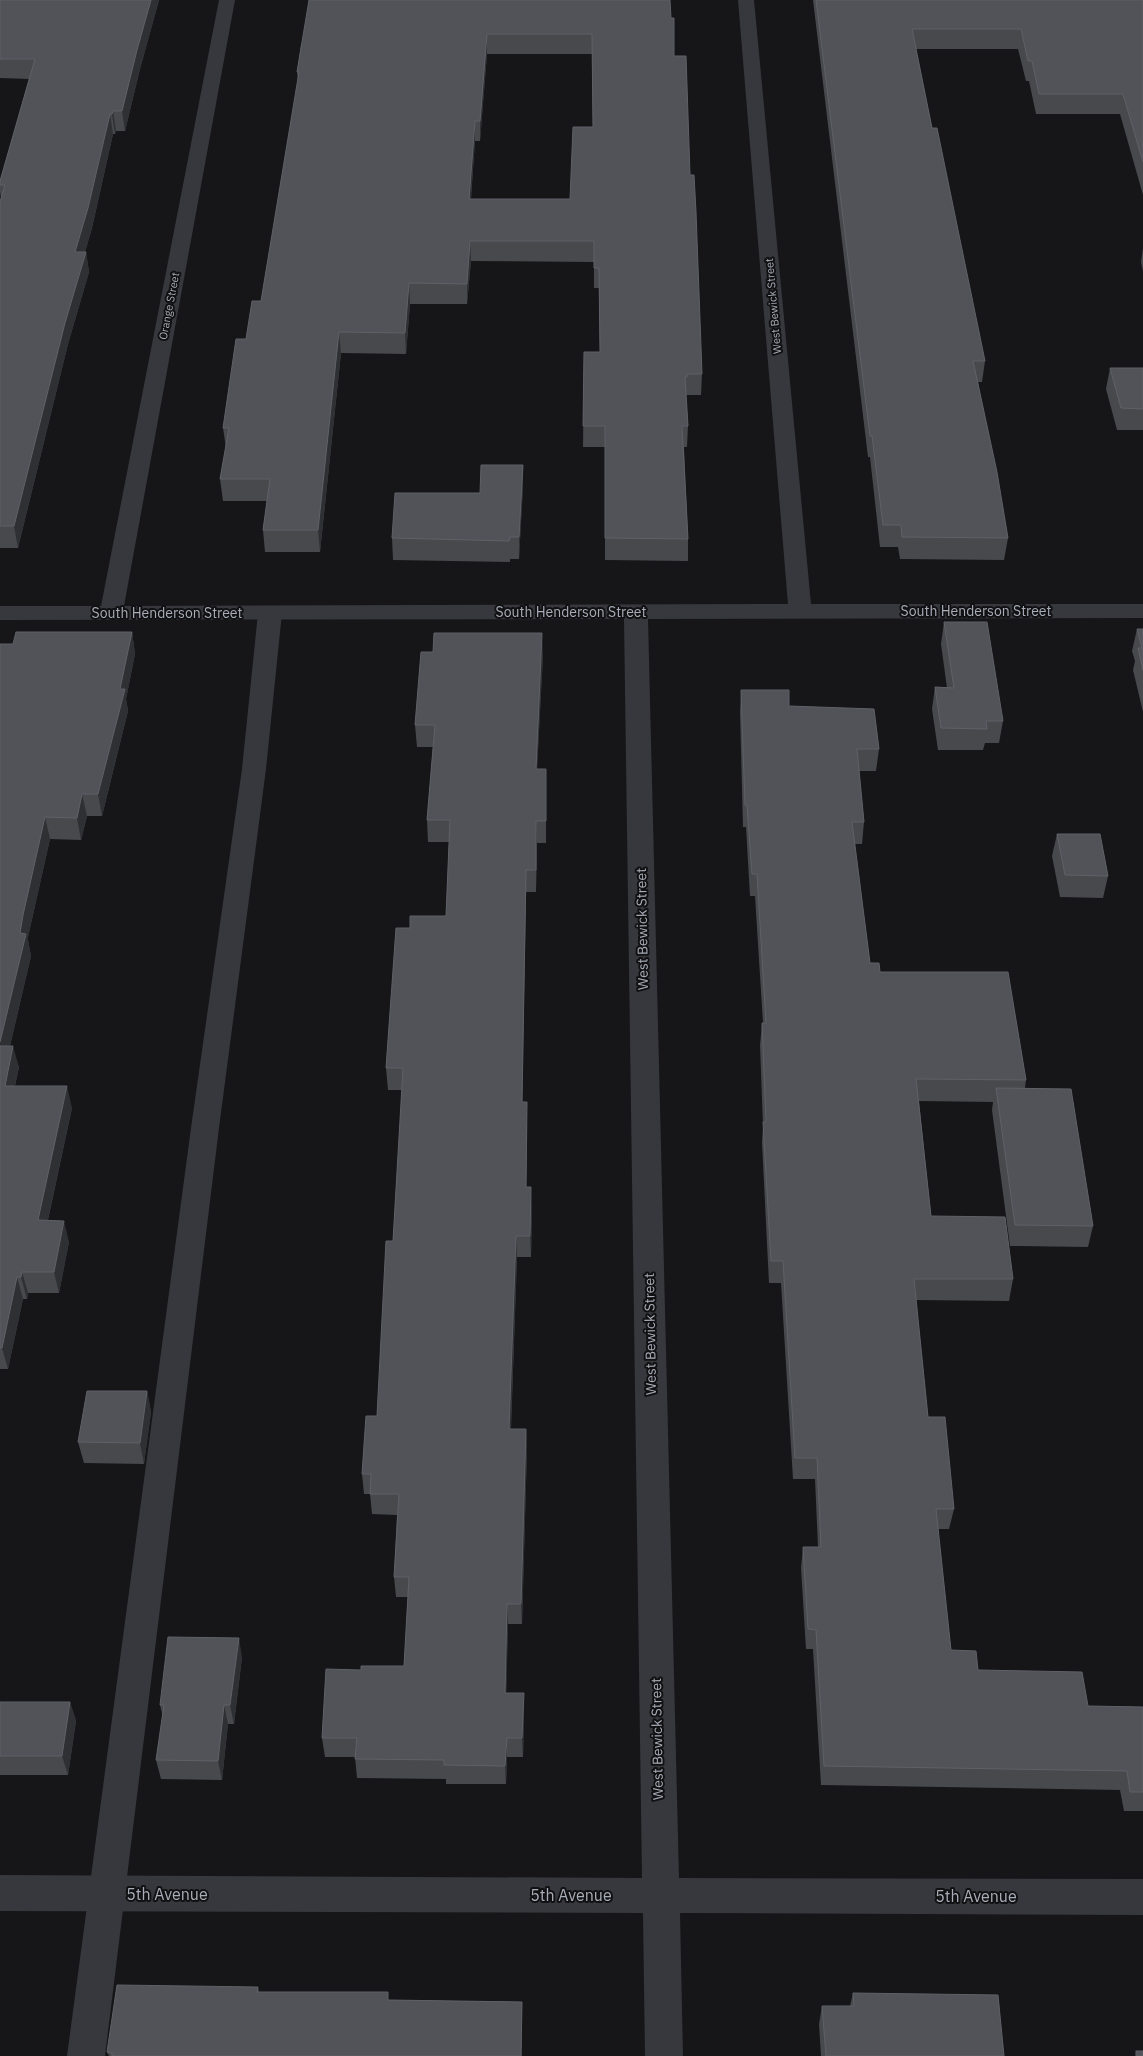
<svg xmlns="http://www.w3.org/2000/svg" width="1143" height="2056" font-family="'IBM Plex Sans',sans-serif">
<rect width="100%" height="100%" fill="#161618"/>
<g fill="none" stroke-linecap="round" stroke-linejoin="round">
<path fill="#37383d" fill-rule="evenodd" d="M 270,606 L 278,608 L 282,613 L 266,769 L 219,1128 L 105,2056 L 67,2056 L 191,1128 L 242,769 L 258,613 L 262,608 Z"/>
<path fill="#37383d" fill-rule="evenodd" d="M 219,0 L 235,0 L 124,606 L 788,604 L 738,0 L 754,0 L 811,604 L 1143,604 L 1143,618 L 648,619 L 679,1878 L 1143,1879 L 1143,1915 L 680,1913 L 683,2056 L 645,2056 L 643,1913 L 0,1911 L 0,1875 L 642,1878 L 624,619 L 0,620 L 0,606 L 101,606 Z"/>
</g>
<g fill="#47494d" fill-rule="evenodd">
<path d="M 0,0 L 159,0 L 140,69 L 125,131 L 116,131 L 115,134 L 113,134 L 92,228 L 85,252 L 86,252 L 89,272 L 68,344 L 18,548 L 0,548 L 0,550 L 0,201 L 1,198 L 0,192 L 0,181 L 29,79 L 0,78 Z"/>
<path d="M 813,0 L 1143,0 L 1143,195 L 1120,114 L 1036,114 L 1029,81 L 1026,81 L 1018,49 L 916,49 L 932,128 L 985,361 L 982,382 L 978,382 L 1008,538 L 1004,560 L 900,559 L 898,547 L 880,547 L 870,457 L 868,457 Z"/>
<path d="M 671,18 L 674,56 L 690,175 L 702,374 L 701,395 L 686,395 L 688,426 L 687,447 L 684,447 L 688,539 L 688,561 L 605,560 L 605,447 L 583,447 L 584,352 L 600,352 L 599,288 L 594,288 L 594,262 L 471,261 L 467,304 L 410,304 L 406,354 L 341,353 L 320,552 L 265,552 L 263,530 L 267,501 L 223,501 L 220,479 L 226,448 L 223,428 L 246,339 L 261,301 L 298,81 L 297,72 L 301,45 ZM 487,54 L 592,54 L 593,127 L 570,199 L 471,199 L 475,141 L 480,141 Z"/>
<path d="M 1143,248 L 1143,271 L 1141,262 Z"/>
<path d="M 1110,368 L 1143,368 L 1143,430 L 1117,430 L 1106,389 Z"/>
<path d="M 523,465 L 523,486 L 519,559 L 510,559 L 510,562 L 393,560 L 392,538 L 480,493 Z"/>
<path d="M 944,622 L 1003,721 L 999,743 L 985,743 L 983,750 L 938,750 L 932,709 L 935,687 L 947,688 L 941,644 Z"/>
<path d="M 1137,629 L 1143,629 L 1143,712 L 1133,670 L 1135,661 L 1132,651 Z"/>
<path d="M 132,632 L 135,654 L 126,699 L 128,711 L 102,816 L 87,816 L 81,840 L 50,839 L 28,937 L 28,940 L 31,956 L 10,1046 L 19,1067 L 15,1086 L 72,1108 L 48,1220 L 69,1242 L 59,1293 L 28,1293 L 27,1299 L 23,1299 L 8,1369 L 0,1369 L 0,644 L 13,644 Z"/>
<path d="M 543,655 L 537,769 L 546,769 L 546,843 L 537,843 L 536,892 L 526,892 L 522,1102 L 527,1124 L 526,1187 L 532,1208 L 531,1257 L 517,1257 L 511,1429 L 526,1429 L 527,1449 L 522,1624 L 508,1624 L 506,1693 L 524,1712 L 523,1757 L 507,1757 L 506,1784 L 446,1784 L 446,1779 L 357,1778 L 355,1757 L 325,1757 L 322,1738 L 361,1670 L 404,1666 L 408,1597 L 396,1597 L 394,1577 L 397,1515 L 372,1514 L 370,1494 L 364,1494 L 362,1474 L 377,1416 L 393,1241 L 402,1090 L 388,1090 L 386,1068 L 410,928 L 446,916 L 449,842 L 428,842 L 427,820 L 433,747 L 417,747 L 415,725 Z"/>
<path d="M 741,690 L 789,706 L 879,749 L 876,771 L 859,771 L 864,822 L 862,844 L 854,844 L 870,963 L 880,972 L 1026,1080 L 1025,1088 L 1093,1226 L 1088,1247 L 1010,1246 L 992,1110 L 993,1102 L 919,1101 L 931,1216 L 1013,1279 L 1009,1301 L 916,1300 L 928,1417 L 954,1509 L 949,1529 L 938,1529 L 951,1650 L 978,1670 L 1088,1706 L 1143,1707 L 1143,1811 L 1124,1811 L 1120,1790 L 821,1785 L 813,1649 L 806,1649 L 801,1568 L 803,1547 L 818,1547 L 815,1479 L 793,1479 L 781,1283 L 769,1283 L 762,1143 L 763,1126 L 760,1045 L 762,1023 L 763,1023 L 755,896 L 750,896 L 746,827 L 743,827 L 740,712 Z"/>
<path d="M 1057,834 L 1108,876 L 1103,898 L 1060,897 L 1052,856 Z"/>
<path d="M 147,1391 L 151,1412 L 144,1464 L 84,1463 L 78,1442 Z"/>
<path d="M 242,1657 L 234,1724 L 228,1724 L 222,1780 L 161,1779 L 156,1760 L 163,1717 L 160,1705 Z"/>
<path d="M 0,1702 L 70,1702 L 76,1721 L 68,1775 L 0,1775 Z"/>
<path d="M 258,1987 L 259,1992 L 389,2000 L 522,2002 L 522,2056 L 109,2056 L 107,2052 Z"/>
<path d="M 853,1993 L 1004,2056 L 821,2056 L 819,2024 L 822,2006 L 850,2006 Z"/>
</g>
<g fill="#2f3033">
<path d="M 151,0 L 159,0 L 140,69 L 125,131 L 122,111 L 137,50 Z"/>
<path d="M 487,34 L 487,54 L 480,141 L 480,121 Z"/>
<path d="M 113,111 L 116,131 L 115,134 L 112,114 Z"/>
<path d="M 110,114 L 113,134 L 92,228 L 79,272 L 75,252 Z"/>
<path d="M 475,121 L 475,141 L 469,220 L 469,199 Z"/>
<path d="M 470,241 L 471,261 L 467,304 L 467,284 Z"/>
<path d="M 86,252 L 89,272 L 68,344 L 18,548 L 14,526 L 65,323 Z"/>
<path d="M 409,283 L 410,304 L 406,354 L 405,333 Z"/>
<path d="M 339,332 L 341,353 L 320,552 L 318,530 Z"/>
<path d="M 523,465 L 523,486 L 519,559 L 519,537 Z"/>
<path d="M 132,632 L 135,654 L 126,699 L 128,711 L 102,816 L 98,794 Z"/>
<path d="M 542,633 L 543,655 L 536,791 L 536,769 Z"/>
<path d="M 82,794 L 87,816 L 81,840 L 77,818 Z"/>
<path d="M 45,817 L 50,839 L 28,937 L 28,940 L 31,956 L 5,1067 L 0,1049 L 0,1042 L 23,915 Z"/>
<path d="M 536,821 L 537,843 L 536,892 Z"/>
<path d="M 526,870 L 526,892 L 522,1124 L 522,1102 Z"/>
<path d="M 13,1046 L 19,1067 L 10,1107 L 5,1086 Z"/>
<path d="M 67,1086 L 72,1108 L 43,1242 L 38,1220 Z"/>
<path d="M 527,1102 L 527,1124 L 526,1208 L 526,1187 Z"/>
<path d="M 531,1187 L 532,1208 L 531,1257 L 530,1236 Z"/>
<path d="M 64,1221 L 69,1242 L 59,1293 L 54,1272 Z"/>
<path d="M 516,1236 L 517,1257 L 510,1449 L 509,1429 Z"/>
<path d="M 22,1272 L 28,1293 L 27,1299 L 21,1277 Z"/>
<path d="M 17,1277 L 23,1299 L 8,1369 L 2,1348 Z"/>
<path d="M 147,1391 L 151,1412 L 144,1464 L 140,1443 Z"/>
<path d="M 526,1429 L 527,1449 L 522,1624 L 521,1604 Z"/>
<path d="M 507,1604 L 508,1624 L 506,1712 L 505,1693 Z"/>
<path d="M 239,1638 L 242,1657 L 234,1724 L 230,1705 Z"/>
<path d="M 524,1693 L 524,1712 L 523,1757 L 522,1738 Z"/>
<path d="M 70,1702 L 76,1721 L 68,1775 L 62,1756 Z"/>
<path d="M 224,1705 L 228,1724 L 222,1780 L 218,1761 Z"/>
<path d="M 507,1738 L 507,1757 L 506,1784 L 505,1766 Z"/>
<path d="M 522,2002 L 522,2056 L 521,2056 Z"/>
</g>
<g fill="#525359" stroke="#5f6168" fill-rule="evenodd">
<path d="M 0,0 L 151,0 L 137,50 L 122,111 L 113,111 L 112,114 L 110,114 L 88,208 L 75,252 L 86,252 L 65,323 L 14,526 L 0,526 L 0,202 L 5,185 L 0,185 L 0,181 L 35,59 L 0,59 Z"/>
<path d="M 309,0 L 670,0 L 671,18 L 674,18 L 674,56 L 686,56 L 690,175 L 694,175 L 696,212 L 702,374 L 687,374 L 687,377 L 685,377 L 688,426 L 682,426 L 688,539 L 605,538 L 605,426 L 583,426 L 584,352 L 600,352 L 599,268 L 594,268 L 594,241 L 470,241 L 467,284 L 409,283 L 405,333 L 339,332 L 318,530 L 263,530 L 270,479 L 220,479 L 229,428 L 223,428 L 236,339 L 246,339 L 252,301 L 261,301 L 299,72 L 297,72 ZM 487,34 L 592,34 L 593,127 L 573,127 L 570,199 L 469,199 L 475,121 L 480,121 Z"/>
<path d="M 816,0 L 1143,0 L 1143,162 L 1123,94 L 1039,94 L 1032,61 L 1028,61 L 1021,29 L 912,29 L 932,128 L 937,128 L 985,361 L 973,361 L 997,472 L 1008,538 L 902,537 L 901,525 L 883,525 L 872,436 L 870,436 Z"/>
<path d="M 1110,368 L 1143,368 L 1143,409 L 1121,408 Z"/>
<path d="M 481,465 L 523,465 L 519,537 L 510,537 L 509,541 L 392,538 L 395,493 L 480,493 Z"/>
<path d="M 944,622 L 987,622 L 1003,721 L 986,721 L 987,729 L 941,728 L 935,687 L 954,688 Z"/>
<path d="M 1137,629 L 1143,629 L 1143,670 L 1138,648 L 1142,648 Z"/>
<path d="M 16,632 L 132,632 L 120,689 L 125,689 L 98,794 L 82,794 L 77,818 L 45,817 L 23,915 L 20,933 L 26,934 L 0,1042 L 0,644 L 13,644 Z"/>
<path d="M 434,633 L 542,633 L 536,769 L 546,769 L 546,821 L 536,821 L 536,870 L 526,870 L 522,1102 L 527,1102 L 526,1187 L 531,1187 L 530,1236 L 516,1236 L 509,1429 L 526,1429 L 521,1604 L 507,1604 L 505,1693 L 524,1693 L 522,1738 L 507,1738 L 505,1766 L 444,1765 L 444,1760 L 355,1759 L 357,1738 L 322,1738 L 326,1669 L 361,1670 L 361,1666 L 404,1666 L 409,1577 L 394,1577 L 399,1494 L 370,1494 L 371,1474 L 362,1474 L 366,1416 L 377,1416 L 386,1241 L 393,1241 L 403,1068 L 386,1068 L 396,928 L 410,928 L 410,916 L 446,916 L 450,820 L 427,820 L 435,725 L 415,725 L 421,652 L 433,652 Z"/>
<path d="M 741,690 L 789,690 L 789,706 L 874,709 L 879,749 L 857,749 L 864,822 L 852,822 L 870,963 L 879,963 L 880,972 L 1008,972 L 1026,1080 L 916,1079 L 931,1216 L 1005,1217 L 1013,1279 L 914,1279 L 928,1417 L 945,1417 L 954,1509 L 936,1509 L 951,1650 L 976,1651 L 978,1670 L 1082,1672 L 1088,1706 L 1143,1707 L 1143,1792 L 1130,1792 L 1127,1771 L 824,1766 L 816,1630 L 808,1629 L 803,1547 L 821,1547 L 817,1458 L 795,1458 L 783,1261 L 771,1261 L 763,1122 L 766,1122 L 762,1023 L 766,1023 L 757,874 L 752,874 L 747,805 L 745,805 Z"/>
<path d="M 1057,834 L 1100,834 L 1108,876 L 1065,875 Z"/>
<path d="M 0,1046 L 13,1046 L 5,1086 L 67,1086 L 38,1220 L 64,1221 L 54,1272 L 22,1272 L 21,1277 L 17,1277 L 2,1348 L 0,1348 Z"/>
<path d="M 996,1088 L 1071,1089 L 1093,1226 L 1015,1225 Z"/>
<path d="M 87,1391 L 147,1391 L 140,1443 L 78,1442 Z"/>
<path d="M 168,1637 L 239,1638 L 230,1705 L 224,1705 L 218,1761 L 156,1760 L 164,1705 L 160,1705 Z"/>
<path d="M 0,1702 L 70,1702 L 62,1756 L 0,1756 Z"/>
<path d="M 117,1985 L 258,1987 L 257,1992 L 388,1992 L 388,2000 L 522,2002 L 521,2056 L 112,2056 L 112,2053 L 107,2052 Z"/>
<path d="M 853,1993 L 998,1995 L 1004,2056 L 826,2056 L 822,2006 L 854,2006 Z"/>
<rect x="1136" y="2051" width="7" height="5"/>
</g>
<g text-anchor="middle" stroke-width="4" stroke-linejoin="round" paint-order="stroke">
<g font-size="11" fill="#a8adb8" stroke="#111113">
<text transform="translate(169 306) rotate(-79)" y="4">Orange Street</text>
<text transform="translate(773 306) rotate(-95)" y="4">West Bewick Street</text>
</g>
<g font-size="14" fill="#a8adb8" stroke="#111113">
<text x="976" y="616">South Henderson Street</text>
<text x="571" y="617">South Henderson Street</text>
<text x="167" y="618">South Henderson Street</text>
<text transform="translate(642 929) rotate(-91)" y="5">West Bewick Street</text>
<text transform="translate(650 1334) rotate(-91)" y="5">West Bewick Street</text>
<text transform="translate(657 1739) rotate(-91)" y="5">West Bewick Street</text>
</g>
<g font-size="16" fill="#a8adb8" stroke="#111113">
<text x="167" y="1900">5th Avenue</text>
<text x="571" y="1901">5th Avenue</text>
<text x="976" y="1902">5th Avenue</text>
</g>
</g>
</svg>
